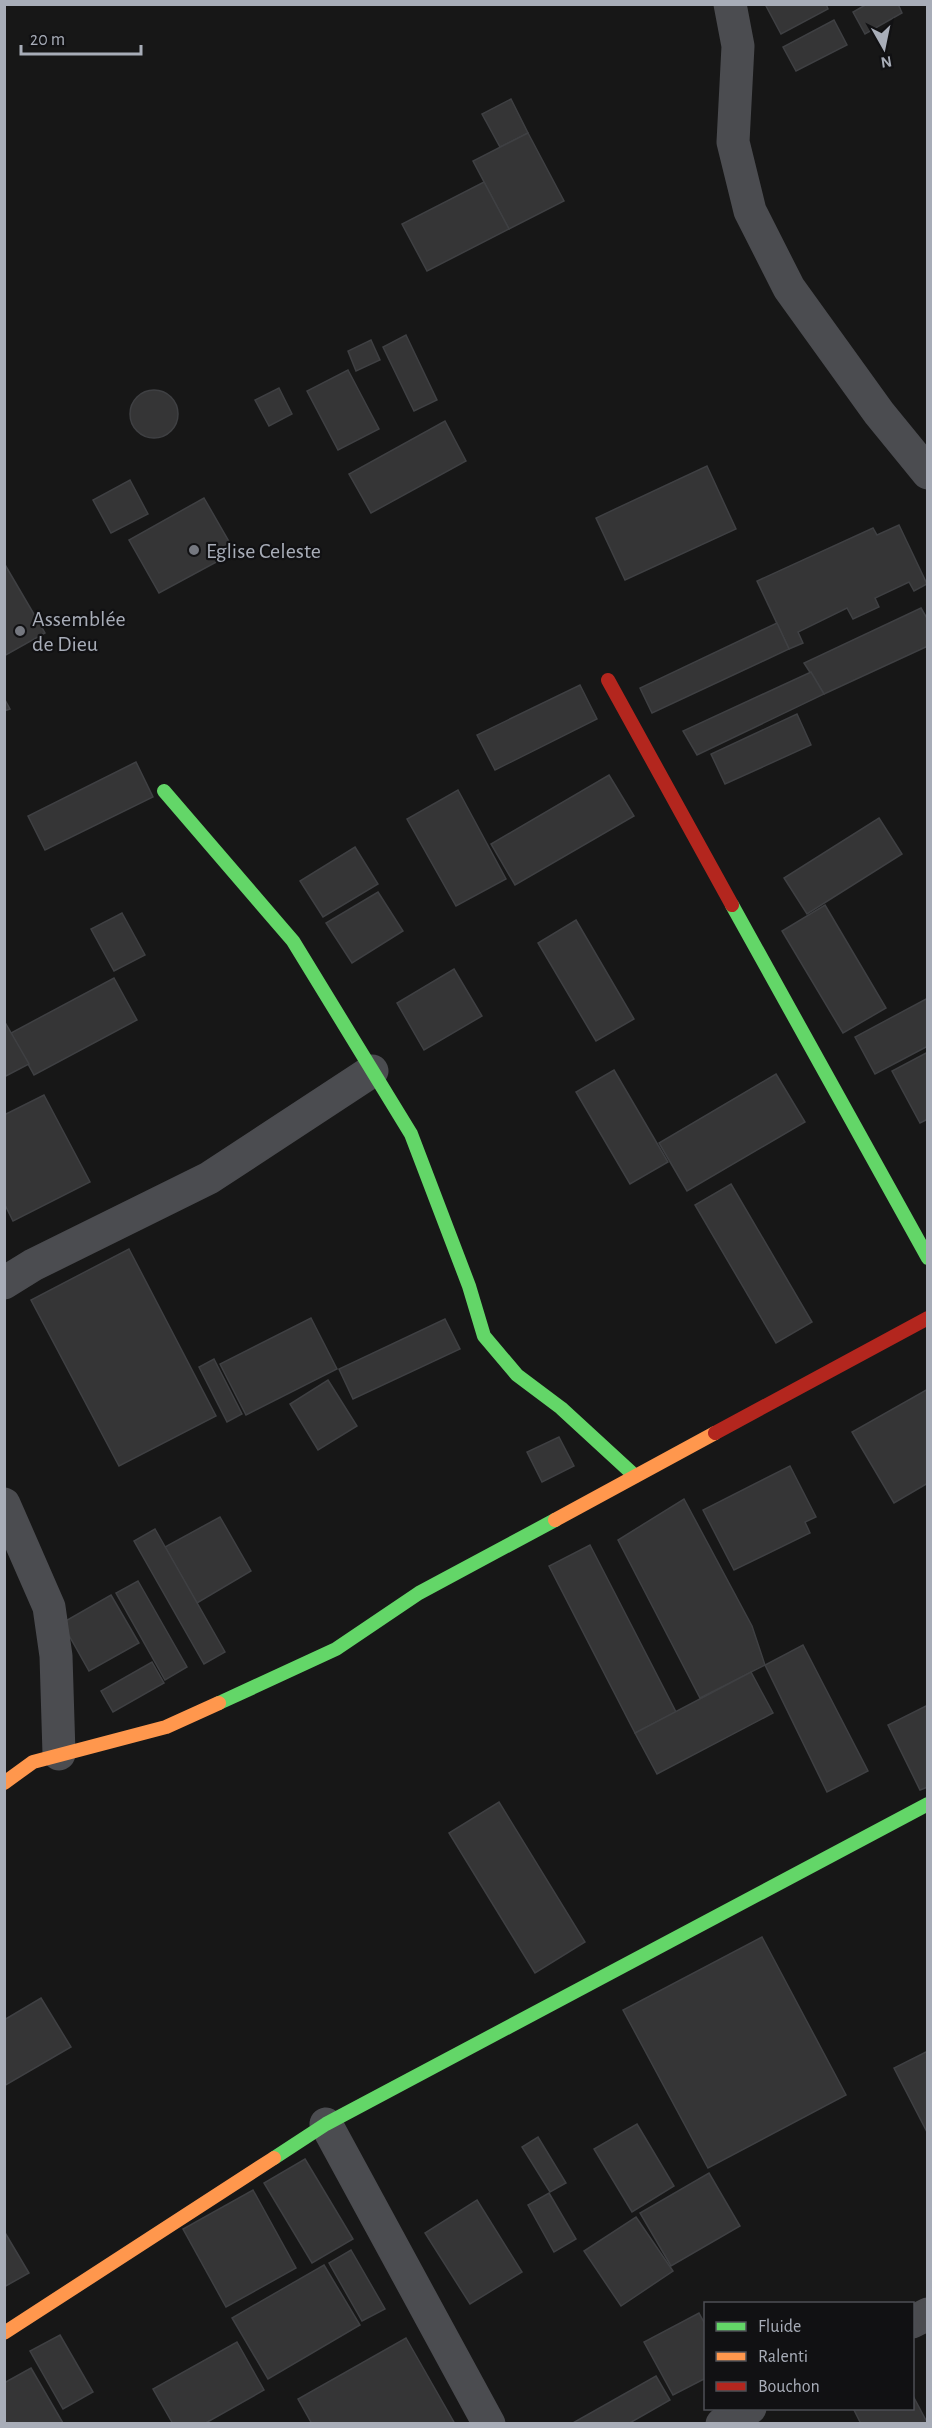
<svg xmlns="http://www.w3.org/2000/svg" width="932" height="2428" font-family="'Alegreya Sans',sans-serif">
<rect width="100%" height="100%" fill="#171717"/>
<g fill="#353536" stroke="#3f4043" stroke-width="1.5">
<path d="M 765,4 L 826,4 L 828,9 L 781,34 Z"/>
<path d="M 867,4 L 898,4 L 902,13 L 865,34 L 853,12 Z"/>
<path d="M 834,20 L 847,45 L 796,71 L 783,47 Z"/>
<path d="M 511,99 L 528,133 L 500,147 L 482,114 Z"/>
<path d="M 528,133 L 564,201 L 509,229 L 473,161 Z"/>
<path d="M 484,182 L 509,229 L 427,271 L 402,224 Z"/>
<path d="M 406,335 L 437,400 L 414,411 L 383,347 Z"/>
<path d="M 371,340 L 380,360 L 356,371 L 348,351 Z"/>
<path d="M 348,370 L 379,429 L 338,450 L 307,391 Z"/>
<path d="M 279,388 L 292,414 L 269,426 L 255,400 Z"/>
<circle cx="154" cy="414" r="24"/>
<path d="M 445,421 L 466,461 L 371,513 L 349,474 Z"/>
<path d="M 707,466 L 736,529 L 625,580 L 596,518 Z"/>
<path d="M 130,480 L 148,514 L 111,533 L 93,500 Z"/>
<path d="M 204,498 L 235,552 L 159,593 L 129,540 Z"/>
<path d="M 899,525 L 927,584 L 914,591 L 909,582 L 875,598 L 879,607 L 853,619 L 847,608 L 798,632 L 803,643 L 789,649 L 757,581 L 873,528 L 877,535 Z"/>
<path d="M 4,563 L 45,633 L 4,656 Z"/>
<path d="M 921,608 L 928,620 L 928,646 L 824,694 L 804,663 Z"/>
<path d="M 777,623 L 789,649 L 652,713 L 640,688 Z"/>
<path d="M 811,672 L 824,694 L 697,755 L 683,731 Z"/>
<path d="M 580,685 L 597,719 L 495,770 L 477,735 Z"/>
<path d="M 4,698 L 10,709 L 4,711 Z"/>
<path d="M 797,714 L 811,745 L 725,784 L 711,754 Z"/>
<path d="M 136,762 L 153,797 L 45,850 L 28,816 Z"/>
<path d="M 609,775 L 634,816 L 515,885 L 491,844 Z"/>
<path d="M 458,790 L 506,879 L 456,906 L 407,819 Z"/>
<path d="M 879,818 L 902,854 L 807,914 L 784,878 Z"/>
<path d="M 355,847 L 378,884 L 323,917 L 300,881 Z"/>
<path d="M 378,892 L 403,931 L 352,963 L 326,923 Z"/>
<path d="M 825,905 L 886,1008 L 843,1033 L 782,931 Z"/>
<path d="M 122,913 L 145,955 L 114,971 L 91,929 Z"/>
<path d="M 576,920 L 634,1019 L 596,1041 L 538,943 Z"/>
<path d="M 454,969 L 482,1016 L 424,1050 L 397,1003 Z"/>
<path d="M 114,978 L 137,1020 L 34,1075 L 11,1033 Z"/>
<path d="M 928,998 L 928,1046 L 875,1074 L 855,1037 Z"/>
<path d="M 6,1024 L 29,1064 L 4,1077 L 4,1025 Z"/>
<path d="M 928,1052 L 928,1119 L 920,1123 L 892,1071 Z"/>
<path d="M 614,1070 L 668,1162 L 630,1184 L 576,1092 Z"/>
<path d="M 776,1074 L 805,1122 L 687,1191 L 659,1143 Z"/>
<path d="M 44,1095 L 90,1182 L 13,1221 L 4,1203 L 4,1115 Z"/>
<path d="M 731,1184 L 812,1322 L 776,1343 L 695,1205 Z"/>
<path d="M 129,1249 L 216,1416 L 119,1466 L 31,1300 Z"/>
<path d="M 311,1318 L 337,1369 L 246,1415 L 220,1364 Z"/>
<path d="M 445,1319 L 460,1349 L 353,1399 L 339,1369 Z"/>
<path d="M 214,1359 L 242,1414 L 227,1422 L 199,1367 Z"/>
<path d="M 328,1380 L 357,1426 L 318,1450 L 290,1404 Z"/>
<path d="M 928,1389 L 928,1483 L 894,1503 L 852,1432 Z"/>
<path d="M 559,1437 L 574,1466 L 542,1482 L 527,1452 Z"/>
<path d="M 790,1466 L 816,1517 L 805,1522 L 810,1533 L 734,1570 L 703,1510 Z"/>
<path d="M 684,1499 L 752,1626 L 765,1665 L 700,1698 L 618,1540 Z"/>
<path d="M 220,1517 L 251,1571 L 197,1603 L 165,1547 Z"/>
<path d="M 155,1529 L 225,1652 L 204,1664 L 134,1541 Z"/>
<path d="M 590,1545 L 676,1712 L 635,1733 L 549,1566 Z"/>
<path d="M 138,1581 L 187,1667 L 165,1680 L 116,1593 Z"/>
<path d="M 111,1595 L 139,1643 L 89,1671 L 62,1623 Z"/>
<path d="M 803,1645 L 868,1771 L 827,1792 L 765,1665 Z"/>
<path d="M 152,1662 L 164,1683 L 113,1712 L 101,1691 Z"/>
<path d="M 751,1672 L 773,1713 L 657,1774 L 635,1733 Z"/>
<path d="M 928,1705 L 928,1787 L 920,1790 L 888,1725 Z"/>
<path d="M 499,1802 L 585,1942 L 535,1973 L 449,1833 Z"/>
<path d="M 762,1937 L 846,2095 L 708,2168 L 623,2010 Z"/>
<path d="M 41,1998 L 71,2047 L 4,2086 L 4,2020 Z"/>
<path d="M 928,2051 L 928,2131 L 927,2132 L 894,2068 Z"/>
<path d="M 637,2124 L 674,2186 L 632,2212 L 594,2149 Z"/>
<path d="M 538,2137 L 566,2183 L 550,2192 L 522,2147 Z"/>
<path d="M 305,2159 L 353,2239 L 312,2263 L 264,2183 Z"/>
<path d="M 709,2173 L 740,2226 L 671,2266 L 640,2213 Z"/>
<path d="M 253,2190 L 296,2268 L 226,2307 L 183,2229 Z"/>
<path d="M 549,2193 L 576,2239 L 554,2252 L 528,2205 Z"/>
<path d="M 477,2200 L 522,2272 L 470,2304 L 425,2233 Z"/>
<path d="M 636,2217 L 673,2271 L 621,2306 L 584,2251 Z"/>
<path d="M 4,2231 L 29,2273 L 4,2287 Z"/>
<path d="M 351,2250 L 385,2309 L 362,2321 L 329,2263 Z"/>
<path d="M 324,2265 L 360,2325 L 268,2379 L 232,2318 Z"/>
<path d="M 699,2313 L 706,2326 L 706,2378 L 673,2395 L 644,2342 Z"/>
<path d="M 60,2335 L 93,2392 L 63,2409 L 30,2351 Z"/>
<path d="M 406,2338 L 455,2424 L 312,2424 L 298,2399 Z"/>
<path d="M 237,2342 L 264,2390 L 204,2424 L 173,2424 L 153,2389 Z"/>
<path d="M 31,2368 L 63,2423 L 4,2424 L 4,2383 Z"/>
<path d="M 656,2376 L 670,2400 L 628,2424 L 571,2424 Z"/>
<path d="M 912,2394 L 928,2424 L 861,2424 L 853,2408 L 912,2408 Z"/>
</g>
<g fill="none" stroke-linecap="round" stroke-linejoin="round">
<g stroke="#4b4c50" stroke-width="33">
<path d="M 730,4 L 738,46 L 733,142 L 750,211 L 789,288 L 879,413 L 928,473"/>
<path d="M 4,1283 L 33,1265 L 209,1178 L 372,1071"/>
<path d="M 4,1504 L 49,1607 L 56,1656 L 59,1754"/>
<path d="M 326,2124 L 489,2424"/>
<path d="M 912,2322 L 928,2314"/>
<path d="M 722,2424 L 750,2408"/>
</g>
<g stroke="#63d668" stroke-width="14">
<path d="M 164,791 L 293,941 L 411,1134 L 469,1286 L 484,1336 L 517,1375 L 561,1408 L 635,1476"/>
<path d="M 732,905 L 928,1258"/>
<path d="M 219,1703 L 336,1649 L 419,1593 L 555,1520"/>
<path d="M 274,2158 L 326,2124 L 928,1804"/>
</g>
<g stroke="#ff974d" stroke-width="14">
<path d="M 555,1520 L 715,1433"/>
<path d="M 4,1783 L 33,1762 L 166,1727 L 219,1703"/>
<path d="M 4,2333 L 274,2158"/>
</g>
<g stroke="#b3261e" stroke-width="14">
<path d="M 608,680 L 732,905"/>
<path d="M 715,1433 L 928,1318"/>
</g>
</g>
<g fill="#757880" stroke="#111113" stroke-width="2">
<circle cx="194" cy="550" r="6"/>
<circle cx="20" cy="631" r="6"/>
</g>
<g text-anchor="middle" stroke-width="4.5" stroke-linejoin="round" paint-order="stroke">
<g font-size="22" fill="#a8adb8" stroke="#111113" text-anchor="start">
<text x="206" y="558">Eglise Celeste</text>
<text x="32" y="626">Assemblée<tspan x="32" dy="25">de Dieu</tspan></text>
</g>
</g>
<rect width="932" height="2428" fill="none" stroke="#a8adb8" stroke-width="12"/>
<rect x="704" y="2302" width="210" height="108" fill="#111113" stroke="#4d4f55" stroke-width="1.5"/>
<rect x="716" y="2322" width="30" height="9" fill="#63d668" stroke="#4d4f55" stroke-width="1.5"/>
<text x="758" y="2332" font-size="18" fill="#a8adb8">Fluide</text>
<rect x="716" y="2352" width="30" height="9" fill="#ff974d" stroke="#4d4f55" stroke-width="1.5"/>
<text x="758" y="2362" font-size="18" fill="#a8adb8">Ralenti</text>
<rect x="716" y="2382" width="30" height="9" fill="#b3261e" stroke="#4d4f55" stroke-width="1.5"/>
<text x="758" y="2392" font-size="18" fill="#a8adb8">Bouchon</text>
<g transform="translate(884 48) rotate(171)" stroke="#111113" stroke-width="4.5" paint-order="stroke">
<path d="M0-4.5L10 22L0 15L-10 22Z" fill="#a8adb8"/>
<text y="-9" font-size="16" font-weight="bold" text-anchor="middle" fill="#a8adb8">N</text>
</g>
<path d="M21 45v9h120v-9" fill="none" stroke="#a8adb8" stroke-width="3"/>
<text x="30" y="45" font-size="18" fill="#a8adb8" stroke="#111113" stroke-width="4.5" paint-order="stroke">20 m</text>
</svg>
